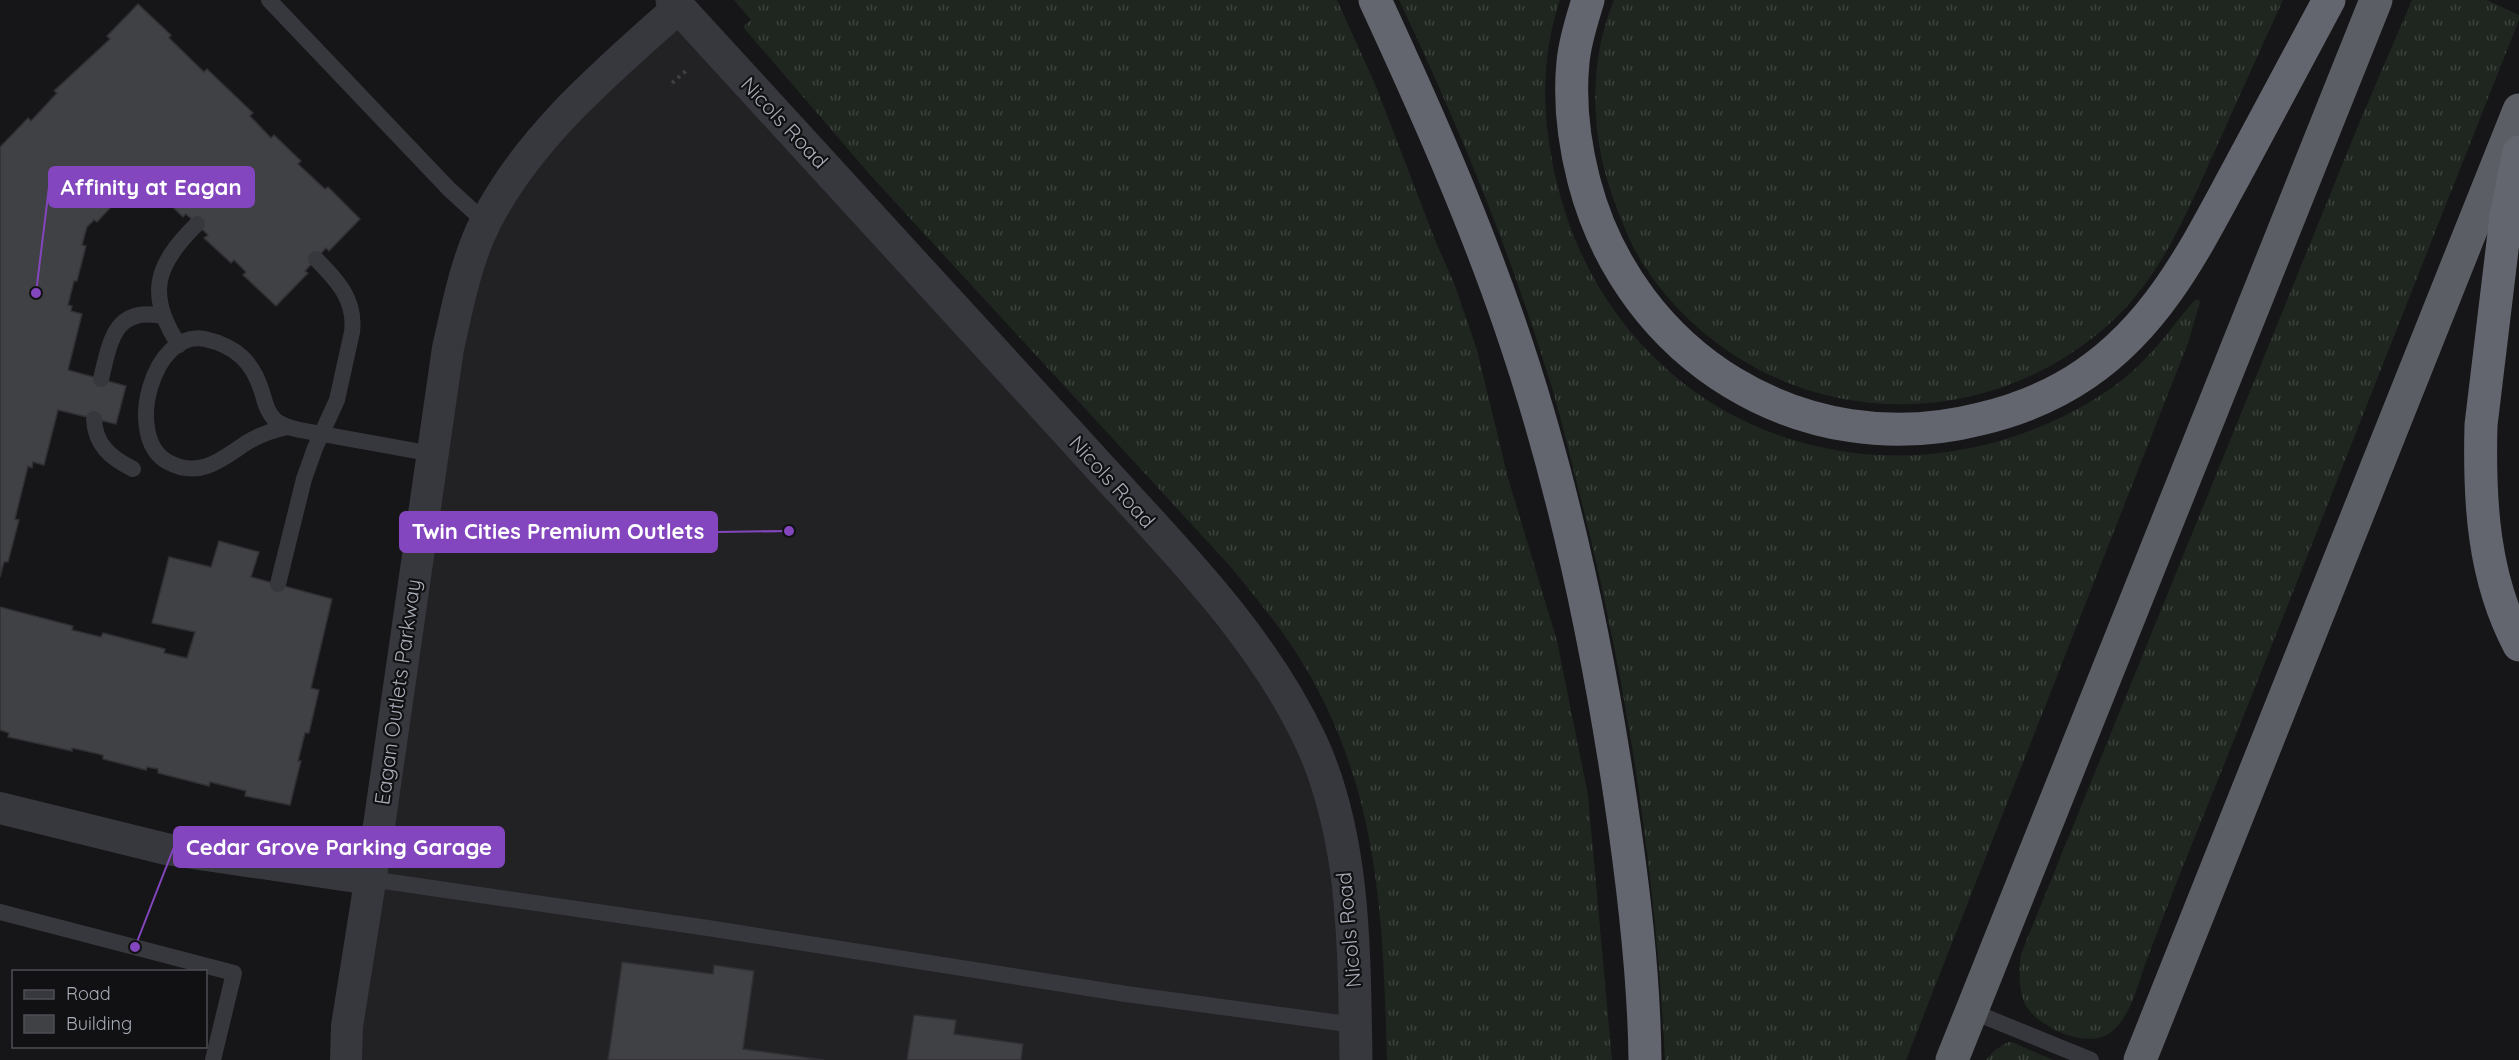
<svg xmlns="http://www.w3.org/2000/svg" width="2519" height="1060" font-family="Quicksand,sans-serif">
<defs>
<pattern id="grass-tufts" width="24" height="20" patternUnits="userSpaceOnUse" patternTransform="scale(1.5)"><rect width="24" height="20" fill="#1e261f"/><path d="M3 7l-1-3M5 7V3M7 7l1-3M15 17l-1-3M17 17v-4M19 17l1-3" fill="none" stroke="#3c433d"/></pattern>
</defs>
<rect width="100%" height="100%" fill="#161618"/>
<path fill="#222225" d="M 679,7 L 1226,608 L 1312,746 L 1356,1060 L 341,1060 L 485,222 Z"/>
<g fill="url(#grass-tufts)">
<path d="M 734,0 L 1337,0 L 1375,84 L 1437,245 L 1454,283 L 1477,350 L 1508,478 L 1557,641 L 1588,795 L 1612,1060 L 1387,1060 C 1383,921 1380,797 1308,672 C 1286,634 1258,600 1230,566 L 872,177 L 743,27 L 751,20 Z"/>
<path d="M 1399,0 L 1560,0 C 1540,59 1542,119 1556,179 C 1608,405 1838,515 2049,423 C 2083,408 2120,386 2145,359 C 2163,341 2177,320 2194,301 L 2198,299 L 2200,302 L 2188,343 L 1906,1060 L 1665,1060 C 1655,862 1625,668 1575,476 C 1566,440 1558,405 1546,369 C 1507,243 1456,120 1399,0 Z"/>
<path d="M 1614,0 L 2283,0 C 2261,48 2239,97 2217,146 C 2188,210 2161,279 2107,326 C 1966,450 1750,424 1645,267 C 1630,245 1620,217 1611,192 C 1590,130 1589,61 1614,0 Z"/>
<path d="M 2412,0 L 2487,0 L 2519,15 L 2519,20 C 2410,294 2303,570 2192,844 C 2177,880 2163,918 2149,954 C 2139,979 2133,1015 2111,1032 C 2088,1051 2037,1027 2025,1004 C 2018,988 2019,971 2021,954 L 2360,121 Z"/>
<path d="M 2008,1042 L 2012,1042 L 2053,1060 L 1986,1060 L 1995,1050 Z"/>
</g>
<g fill="#404145" stroke="#303034" stroke-width="1.5">
<path d="M 138,4 L 171,35 L 169,38 L 204,72 L 207,69 L 253,113 L 250,116 L 271,138 L 274,135 L 301,161 L 298,164 L 325,189 L 328,187 L 360,219 L 329,251 L 326,248 L 305,271 L 308,273 L 276,306 L 243,275 L 246,272 L 234,260 L 231,263 L 204,238 L 208,235 L 186,214 L 183,217 L 150,185 L 153,182 L 141,171 L 121,192 L 123,194 L 97,222 L 94,220 L 87,227 L 82,245 L 86,246 L 77,281 L 74,281 L 68,305 L 72,306 L 71,311 L 82,314 L 68,370 L 126,386 L 116,424 L 58,410 L 44,465 L 33,462 L 32,468 L 28,466 L 15,519 L 19,520 L 8,562 L 4,562 L 0,577 L 0,147 L 28,118 L 31,121 L 57,93 L 54,91 L 110,39 L 107,36 Z"/>
<path d="M 219,541 L 259,552 L 251,577 L 332,599 L 311,688 L 319,690 L 309,733 L 305,733 L 298,761 L 301,761 L 290,805 L 245,796 L 246,791 L 210,782 L 209,786 L 158,773 L 158,769 L 147,767 L 146,770 L 103,759 L 103,755 L 72,748 L 72,751 L 8,737 L 9,733 L 0,730 L 0,607 L 73,626 L 72,630 L 101,637 L 103,633 L 165,649 L 164,653 L 187,658 L 195,632 L 152,623 L 169,557 L 211,567 Z"/>
<path d="M 622,962 L 713,974 L 714,965 L 754,971 L 743,1049 L 824,1060 L 608,1060 Z"/>
<path d="M 914,1015 L 956,1020 L 954,1034 L 1023,1044 L 1021,1060 L 907,1060 Z"/>
</g>
<g fill="none" stroke-linecap="round" stroke-linejoin="round">
<path stroke="#3d3f44" stroke-width="4" stroke-dasharray="3 4.5" stroke-linecap="butt" d="M 672,83 L 687,70"/>
<g stroke="#37383d" stroke-width="16">
<path d="M 269,0 L 449,189 L 485,222"/>
<path d="M 179,345 C 146,295 155,265 197,224"/>
<path d="M 101,379 C 110,342 114,306 162,316"/>
<path d="M 94,419 C 95,445 111,458 133,469"/>
<path d="M 288,427 C 273,430 259,435 246,443 C 221,460 199,479 168,462 C 123,438 153,328 205,339 C 236,346 253,362 262,392 C 265,402 267,412 275,420 C 282,426 291,428 300,430 L 433,454"/>
<path d="M 278,584 L 304,479 L 315,448 L 337,400 L 352,332 C 356,300 337,280 316,259"/>
<path d="M 370,879 L 708,928 L 1126,994 L 1355,1025"/>
<path d="M 0,912 L 234,973 L 213,1060"/>
<path d="M 1971,1011 L 2091,1060"/>
</g>
<g stroke="#37383d" stroke-width="32">
<path d="M 0,808 L 166,849 L 370,879"/>
<path d="M 346,1060 L 347,1026 L 380,819 L 448,348 C 458,305 466,260 486,221 C 531,134 607,72 679,7"/>
</g>
<path stroke="#37383d" stroke-width="33" d="M 672,0 C 807,146 941,293 1075,440 C 1160,535 1258,627 1312,744 C 1356,841 1354,956 1356,1060"/>
<g stroke="#5b5e65" stroke-width="33">
<path d="M 1952,1060 L 2376,0"/>
<path d="M 2140,1060 L 2519,110"/>
</g>
<g stroke="#63666e" stroke-width="33">
<path d="M 1375,0 C 1424,106 1471,212 1509,322 C 1562,475 1596,636 1620,796 C 1633,883 1644,972 1645,1060"/>
<path d="M 1588,0 C 1582,20 1575,40 1573,62 C 1569,102 1574,142 1584,181 C 1630,357 1803,464 1980,419 C 2018,410 2053,396 2085,374 C 2160,323 2197,245 2239,168 C 2269,112 2299,56 2329,0"/>
<path d="M 2519,152 L 2506,217 L 2481,425 C 2479,501 2483,577 2519,645"/>
</g>
</g>
<g text-anchor="middle" stroke-width="4.5" stroke-linejoin="round" paint-order="stroke">
<g font-size="21" fill="#a8adb8" stroke="#111113">
<text transform="translate(784 123) rotate(47)" y="7">Nicols Road</text>
<text transform="translate(1112 482) rotate(48)" y="7">Nicols Road</text>
<text transform="translate(398 692) rotate(-82)" y="7">Eagan Outlets Parkway</text>
<text transform="translate(1349 930) rotate(-95)" y="7">Nicols Road</text>
</g>
</g>
<path fill="none" stroke="#8446be" stroke-width="2" d="M36 293L49 187M789 531L717 532M135 947L174 847"/>
<g fill="#8446be" stroke="#111113" stroke-width="2">
<circle cx="36" cy="293" r="6"/>
<circle cx="789" cy="531" r="6"/>
<circle cx="135" cy="947" r="6"/>
</g>
<g fill="#8446be" stroke="#8446be" stroke-width="2">
<rect x="49" y="167" width="205" height="40" rx="6"/>
<rect x="400" y="512" width="317" height="40" rx="6"/>
<rect x="174" y="827" width="330" height="40" rx="6"/>
</g>
<g font-size="22" text-anchor="middle" font-weight="bold" fill="#fff">
<text x="151" y="195">Affinity at Eagan</text>
<text x="558" y="539">Twin Cities Premium Outlets</text>
<text x="339" y="855">Cedar Grove Parking Garage</text>
</g>
<rect x="12" y="970" width="195" height="78" fill="#111113" stroke="#4d4f55" stroke-width="1.5"/>
<rect x="24" y="990" width="30" height="9" fill="#37383d" stroke="#4d4f55" stroke-width="1.5"/>
<text x="66" y="1000" font-size="18" fill="#a8adb8">Road</text>
<rect x="24" y="1015" width="30" height="18" fill="#404145" stroke="#4d4f55" stroke-width="1.5"/>
<text x="66" y="1030" font-size="18" fill="#a8adb8">Building</text>
</svg>
